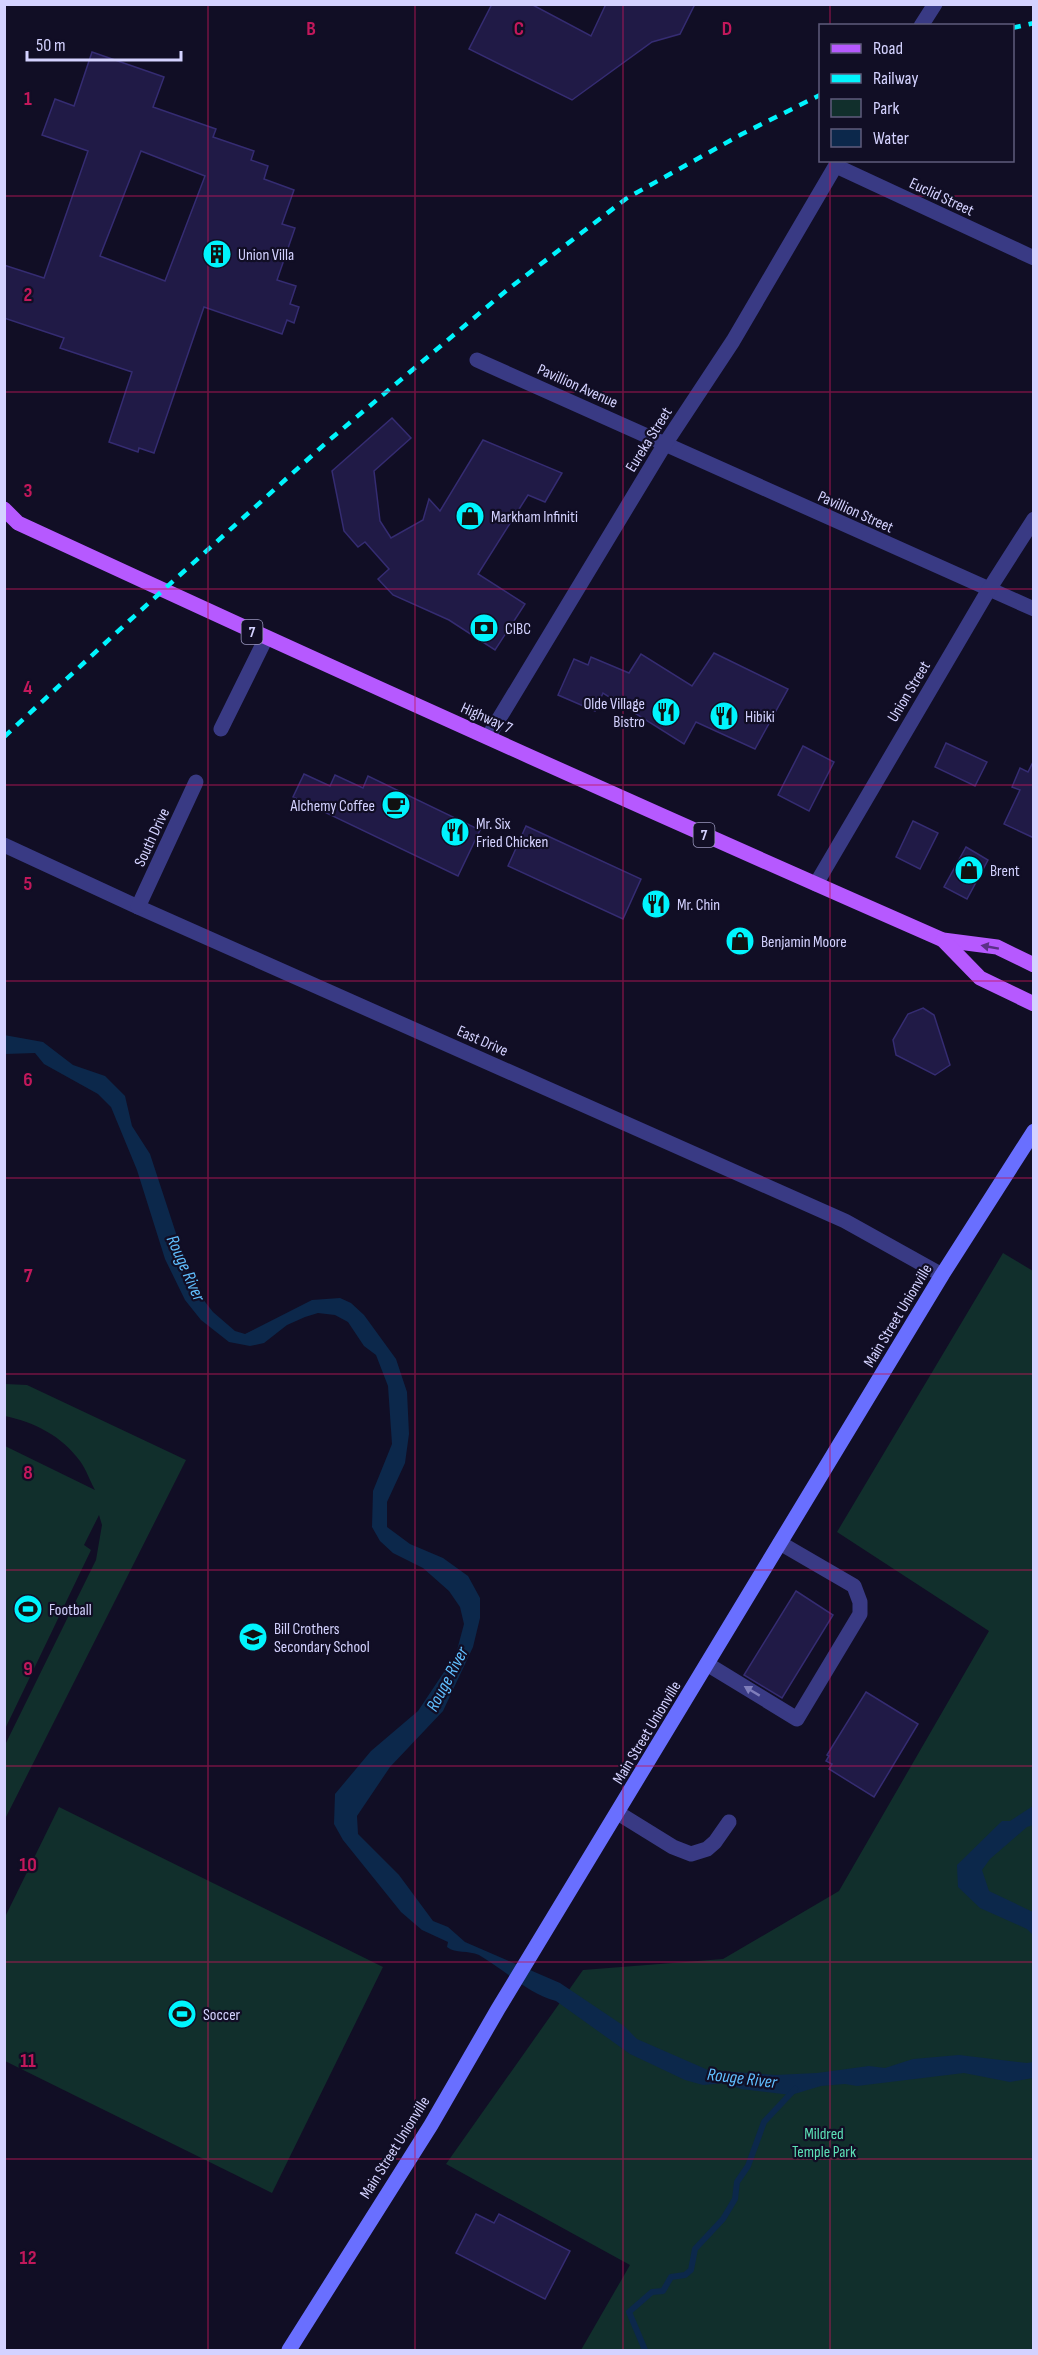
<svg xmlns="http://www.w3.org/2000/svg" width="1038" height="2355" font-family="'Sofia Sans Condensed',sans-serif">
<rect width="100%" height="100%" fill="#110e25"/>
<g fill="#112f2c">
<path d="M 1003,1253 L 1033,1271 L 1033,2350 L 581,2350 L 630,2265 L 446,2164 L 583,1970 L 723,1959 L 839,1891 L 989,1631 L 837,1532 Z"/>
<path d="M 5,1384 L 27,1385 L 186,1460 L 5,1819 L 5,1745 L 96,1560 L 102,1525 L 99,1515 L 84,1545 L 91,1550 L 5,1729 L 5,1446 L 95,1490 C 90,1481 86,1469 80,1461 C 62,1436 34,1422 5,1416 Z"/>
<path d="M 59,1807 L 383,1967 L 272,2193 L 5,2061 L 5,1917 Z"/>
</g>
<g fill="#0c284b">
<path d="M 4,1035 L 43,1042 L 73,1065 L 105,1076 L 125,1096 L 132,1126 L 150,1154 L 187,1267 L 202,1298 L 213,1312 L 235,1331 L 245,1334 L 312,1300 L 340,1298 L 351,1303 L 364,1315 L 396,1359 L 407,1392 L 409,1434 L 405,1463 L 387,1502 L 387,1527 L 410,1544 L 443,1558 L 468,1576 L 480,1598 L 480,1618 L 473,1647 L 443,1711 L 390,1767 L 357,1816 L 358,1834 L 399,1875 L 433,1921 L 448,1927 L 465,1942 L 560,1983 L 624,2026 L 637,2039 L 708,2070 L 775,2075 L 817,2073 L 869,2066 L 885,2068 L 913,2059 L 959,2055 L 1027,2063 L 1033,2062 L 1033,2078 L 1010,2082 L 964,2073 L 857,2086 L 845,2084 L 821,2086 L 791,2095 L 741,2089 L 725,2083 L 703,2085 L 685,2080 L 630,2054 L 556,2001 C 527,1993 505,1970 479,1955 C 468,1950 456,1954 447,1947 L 448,1942 L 422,1930 L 401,1912 L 343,1840 L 334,1824 L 335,1794 L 371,1751 L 418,1711 L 456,1654 L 464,1624 L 460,1607 L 449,1591 L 423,1568 L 393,1553 L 380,1541 L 372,1527 L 373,1491 L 392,1444 L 388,1386 L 376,1355 L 364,1346 L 348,1322 L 335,1315 L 318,1313 L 305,1317 L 287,1325 L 264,1343 L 250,1346 L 229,1342 L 201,1320 L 185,1300 L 165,1259 L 137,1170 L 111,1107 L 98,1094 L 44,1064 L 35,1053 L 5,1054 Z"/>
<path d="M 1033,1806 L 1033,1825 L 1027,1827 L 990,1859 L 982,1870 L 989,1891 L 1033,1912 L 1033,1935 L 1027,1929 L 980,1908 L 958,1887 L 957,1865 L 1002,1821 L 1010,1821 Z"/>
</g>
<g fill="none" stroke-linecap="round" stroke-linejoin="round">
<path stroke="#0c284b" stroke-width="6" d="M 645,2350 L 629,2312 L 652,2292 L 663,2291 L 671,2277 L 685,2275 L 691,2270 L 695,2249 L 723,2219 L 735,2199 L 737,2182 L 748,2166 L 764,2122 L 795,2089"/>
</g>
<g fill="#201a46" stroke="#352c72" stroke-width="1.5" fill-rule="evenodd">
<path d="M 492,4 L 531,4 L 591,36 L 606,4 L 695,4 L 680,34 L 652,42 L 572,100 L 469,49 Z"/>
<path d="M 92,52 L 164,77 L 153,107 L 216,129 L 213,137 L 254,151 L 251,160 L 268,166 L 264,179 L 294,190 L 282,224 L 295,228 L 277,280 L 296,286 L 290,304 L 299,307 L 294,323 L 287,320 L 282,334 L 204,307 L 154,453 L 139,448 L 138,452 L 109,442 L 132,372 L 60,348 L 64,338 L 4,318 L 4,265 L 44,278 L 88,151 L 42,135 L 55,99 L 74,106 ZM 141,151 L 205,176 L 165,281 L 100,256 Z"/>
<path d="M 392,418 L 411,438 L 374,471 L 380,521 L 391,538 L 423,520 L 429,499 L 440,511 L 483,440 L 562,473 L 545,502 L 528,495 L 478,574 L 525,604 L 495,650 L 449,620 L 393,595 L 378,579 L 389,569 L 365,542 L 358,547 L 344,531 L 332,471 Z"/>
<path d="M 714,653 L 788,689 L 755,749 L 696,722 L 684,744 L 603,693 L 595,711 L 558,695 L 574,659 L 588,665 L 591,657 L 629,673 L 641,654 L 692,686 Z"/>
<path d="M 946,743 L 987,762 L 975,786 L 935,767 Z"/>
<path d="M 803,746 L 834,762 L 809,811 L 778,795 Z"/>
<path d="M 1034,760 L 1034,838 L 1004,824 L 1020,790 L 1012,787 L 1020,768 L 1028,772 Z"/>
<path d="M 304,774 L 330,786 L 335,775 L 363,788 L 368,776 L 480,830 L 458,876 L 293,797 Z"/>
<path d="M 913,821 L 938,833 L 920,869 L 896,857 Z"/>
<path d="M 526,826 L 641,879 L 623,919 L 508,866 Z"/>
<path d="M 966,847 L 988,860 L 967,899 L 944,887 Z"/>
<path d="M 923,1008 L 934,1015 L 950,1065 L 935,1075 L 896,1055 L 893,1040 L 908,1014 Z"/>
<path d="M 796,1591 L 833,1615 L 782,1698 L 744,1675 Z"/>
<path d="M 866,1692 L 918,1724 L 874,1797 L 829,1769 L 832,1764 L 826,1761 L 829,1756 L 827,1755 Z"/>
<path d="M 476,2214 L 494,2223 L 499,2214 L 570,2251 L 545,2299 L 456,2253 Z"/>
</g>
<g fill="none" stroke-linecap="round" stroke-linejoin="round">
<g stroke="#393a84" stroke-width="15">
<path d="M 921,26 L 935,4"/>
<path d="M 836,166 L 1034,258"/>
<path d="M 477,360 L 1034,609"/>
<path d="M 221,729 L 266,638"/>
<path d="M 488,737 L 665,444 L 733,341 L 839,160"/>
<path d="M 4,845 L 138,907 L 845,1221 L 942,1275"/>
<path d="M 816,884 L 988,591 L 1034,519"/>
<path d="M 138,907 L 196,782"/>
<path d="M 707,1664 L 797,1719 L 860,1614 L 860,1602 L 854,1586 L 780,1543"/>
<path d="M 618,1813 L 673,1847 L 691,1854 L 707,1849 L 715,1842 L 729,1822"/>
</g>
<path stroke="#696fff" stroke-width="15" d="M 289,2350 L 431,2125 L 498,2009 L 942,1275 L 1034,1131"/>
<g stroke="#b659ff" stroke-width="15">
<path d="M 4,509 L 18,523 C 325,665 633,804 943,940 L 997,947 L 1034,965"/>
<path d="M 943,940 L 980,978 L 1034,1004"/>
</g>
<g stroke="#00f4fd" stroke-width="4.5" stroke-dasharray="9 8" stroke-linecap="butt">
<path d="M 1012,28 L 1034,23"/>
<path d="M 4,737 L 129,621 L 327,442 L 507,290 L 627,198 L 742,134 L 820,95"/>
</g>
</g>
<defs><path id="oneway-solid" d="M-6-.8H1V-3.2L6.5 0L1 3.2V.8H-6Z" transform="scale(1.5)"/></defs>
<use fill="#5b3087" href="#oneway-solid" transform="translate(990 947) rotate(-170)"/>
<use fill="#7f7ebb" href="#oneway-solid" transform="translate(752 1691) rotate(-149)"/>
<path fill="none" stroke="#c2185b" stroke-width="1.5" stroke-opacity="0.55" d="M 208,4 L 208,2350M 415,4 L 415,2350M 623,4 L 623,2350M 830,4 L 830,26M 830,160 L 830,2350M 4,196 L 1034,196M 4,392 L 1034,392M 4,589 L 1034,589M 4,785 L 1034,785M 4,981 L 1034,981M 4,1178 L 1034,1178M 4,1374 L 1034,1374M 4,1570 L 1034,1570M 4,1766 L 1034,1766M 4,1962 L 1034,1962M 4,2159 L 1034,2159"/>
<defs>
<g id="building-disc" transform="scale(1.5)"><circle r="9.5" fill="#00f4fd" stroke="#110e25"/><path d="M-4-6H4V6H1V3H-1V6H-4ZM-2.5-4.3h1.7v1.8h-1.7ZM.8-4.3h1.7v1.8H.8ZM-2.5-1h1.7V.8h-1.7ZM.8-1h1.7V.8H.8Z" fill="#111"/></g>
<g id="shop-disc" transform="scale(1.5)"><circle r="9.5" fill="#00f4fd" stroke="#110e25"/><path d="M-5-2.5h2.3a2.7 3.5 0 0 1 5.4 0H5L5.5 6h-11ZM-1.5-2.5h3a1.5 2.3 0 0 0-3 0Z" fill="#111"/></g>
<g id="bank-disc" transform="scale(1.5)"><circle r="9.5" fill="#00f4fd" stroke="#110e25"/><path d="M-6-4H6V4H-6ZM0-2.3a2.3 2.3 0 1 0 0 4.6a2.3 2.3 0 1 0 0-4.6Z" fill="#111"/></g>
<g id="restaurant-disc" transform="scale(1.5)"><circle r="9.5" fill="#00f4fd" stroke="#110e25"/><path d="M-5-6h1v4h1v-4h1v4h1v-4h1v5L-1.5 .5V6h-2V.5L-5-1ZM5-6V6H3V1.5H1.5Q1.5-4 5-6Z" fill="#111"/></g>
<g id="cafe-disc" transform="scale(1.5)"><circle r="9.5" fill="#00f4fd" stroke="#110e25"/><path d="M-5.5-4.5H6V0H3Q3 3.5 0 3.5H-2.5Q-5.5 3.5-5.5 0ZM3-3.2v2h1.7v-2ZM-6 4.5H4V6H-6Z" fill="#111"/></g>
<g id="stadium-disc" transform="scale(1.5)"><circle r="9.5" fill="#00f4fd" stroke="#110e25"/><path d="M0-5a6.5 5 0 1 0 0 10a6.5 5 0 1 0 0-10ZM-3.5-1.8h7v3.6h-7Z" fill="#111"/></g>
<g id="school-disc" transform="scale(1.5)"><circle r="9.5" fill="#00f4fd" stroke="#110e25"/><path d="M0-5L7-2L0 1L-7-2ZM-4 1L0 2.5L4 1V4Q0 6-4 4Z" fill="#111"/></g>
</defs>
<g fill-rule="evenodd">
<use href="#building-disc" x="217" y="254"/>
<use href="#shop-disc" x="470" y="516"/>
<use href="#bank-disc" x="484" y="628"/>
<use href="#restaurant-disc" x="666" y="712"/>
<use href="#restaurant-disc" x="724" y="716"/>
<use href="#cafe-disc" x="396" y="805"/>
<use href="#restaurant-disc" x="455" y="832"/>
<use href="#shop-disc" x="969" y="870"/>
<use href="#restaurant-disc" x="656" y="904"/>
<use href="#shop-disc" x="740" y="941"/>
<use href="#stadium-disc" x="28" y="1609"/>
<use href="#school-disc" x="253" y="1637"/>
<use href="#stadium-disc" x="182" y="2014"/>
</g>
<g text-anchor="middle" stroke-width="4.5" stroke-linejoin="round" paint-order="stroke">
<g fill="#110e25" stroke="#9a97be" stroke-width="1.5">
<rect x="241.5" y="620" width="21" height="24" rx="4.5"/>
<rect x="693.5" y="823" width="21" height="24" rx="4.5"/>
</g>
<g font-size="15" font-weight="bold" fill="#d4d2ff">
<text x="252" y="637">7</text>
<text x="704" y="840">7</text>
</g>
<g font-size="16" fill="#d4d2ff" stroke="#110e25">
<text transform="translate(942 196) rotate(25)" y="6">Euclid Street</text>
<text transform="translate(578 385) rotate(24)" y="6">Pavillion Avenue</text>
<text transform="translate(648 439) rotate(-58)" y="6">Eureka Street</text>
<text transform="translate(856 511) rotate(24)" y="6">Pavillion Street</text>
<text transform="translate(908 691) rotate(-59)" y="6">Union Street</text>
<text transform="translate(487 717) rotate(24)" y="6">Highway 7</text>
<text transform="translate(151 837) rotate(-65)" y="6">South Drive</text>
<text transform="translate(483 1040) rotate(24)" y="6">East Drive</text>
<text transform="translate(897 1315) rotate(-59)" y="6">Main Street Unionville</text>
<text transform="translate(646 1732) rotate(-59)" y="6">Main Street Unionville</text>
<text transform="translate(394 2147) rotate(-58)" y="6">Main Street Unionville</text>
</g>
<g font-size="16" fill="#d4d2ff" stroke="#110e25" text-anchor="start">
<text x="238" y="260">Union Villa</text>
<text x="491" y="522">Markham Infiniti</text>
<text x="505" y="634">CIBC</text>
<text x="645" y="709" text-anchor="end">Olde Village<tspan x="645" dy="18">Bistro</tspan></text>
<text x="745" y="722">Hibiki</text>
<text x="375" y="811" text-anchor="end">Alchemy Coffee</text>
<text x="476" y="829">Mr. Six<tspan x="476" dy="18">Fried Chicken</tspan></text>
<text x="990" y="876">Brent</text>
<text x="677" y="910">Mr. Chin</text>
<text x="761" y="947">Benjamin Moore</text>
<text x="49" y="1615">Football</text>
<text x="274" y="1634">Bill Crothers<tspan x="274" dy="18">Secondary School</tspan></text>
<text x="203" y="2020">Soccer</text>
</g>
<g font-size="16" fill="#5ce1b7" stroke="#110e25">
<text x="824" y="2139">Mildred<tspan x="824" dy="18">Temple Park</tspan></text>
</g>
<g font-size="18" font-style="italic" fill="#60bfff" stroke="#110e25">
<text transform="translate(186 1268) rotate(66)" y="6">Rouge River</text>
<text transform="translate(447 1679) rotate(-62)" y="6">Rouge River</text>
<text transform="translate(742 2078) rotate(7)" y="6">Rouge River</text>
</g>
</g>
<g font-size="20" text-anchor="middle" font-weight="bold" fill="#c2185b" stroke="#110e25" stroke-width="4.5" stroke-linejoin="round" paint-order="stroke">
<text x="311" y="35">B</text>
<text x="519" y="35">C</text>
<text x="727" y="35">D</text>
<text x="28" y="105">1</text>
<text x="28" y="301">2</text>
<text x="28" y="497">3</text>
<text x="28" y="694">4</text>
<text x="28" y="890">5</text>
<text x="28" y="1086">6</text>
<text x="28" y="1282">7</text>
<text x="28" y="1479">8</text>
<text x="28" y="1675">9</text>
<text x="28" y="1871">10</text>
<text x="28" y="2067">11</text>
<text x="28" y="2264">12</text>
</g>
<rect width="1038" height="2355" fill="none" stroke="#d4d2ff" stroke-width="12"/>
<rect x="819" y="24" width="195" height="138" fill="#110e25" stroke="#5f5c7c" stroke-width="1.5"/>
<rect x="831" y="44" width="30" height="9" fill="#b659ff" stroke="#5f5c7c" stroke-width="1.5"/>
<text x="873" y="54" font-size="18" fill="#d4d2ff">Road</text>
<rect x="831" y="74" width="30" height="9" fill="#00f4fd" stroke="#5f5c7c" stroke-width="1.5"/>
<text x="873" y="84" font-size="18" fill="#d4d2ff">Railway</text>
<rect x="831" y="99" width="30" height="18" fill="#112f2c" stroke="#5f5c7c" stroke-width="1.5"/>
<text x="873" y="114" font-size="18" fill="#d4d2ff">Park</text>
<rect x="831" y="129" width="30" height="18" fill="#0c284b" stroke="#5f5c7c" stroke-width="1.5"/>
<text x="873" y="144" font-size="18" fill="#d4d2ff">Water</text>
<path d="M27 51v9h154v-9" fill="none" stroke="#d4d2ff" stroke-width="3"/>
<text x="36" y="51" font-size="18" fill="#d4d2ff" stroke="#110e25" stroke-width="4.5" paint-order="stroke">50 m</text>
</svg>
